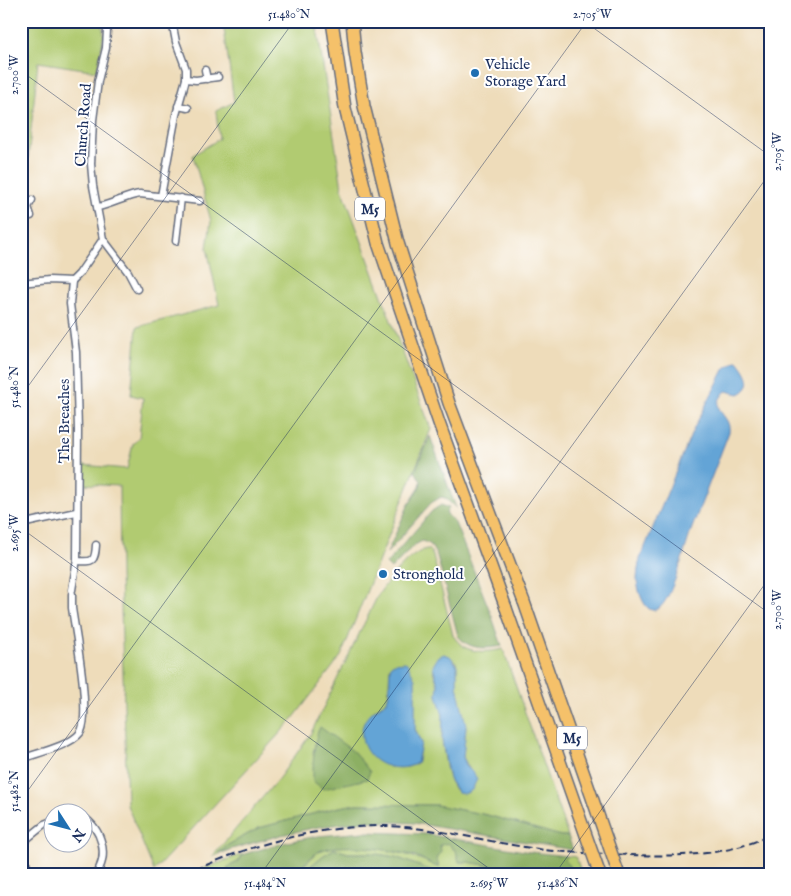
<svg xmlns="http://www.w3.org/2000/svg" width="791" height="896" font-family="'IM FELL English',serif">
<rect width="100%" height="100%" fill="#fff"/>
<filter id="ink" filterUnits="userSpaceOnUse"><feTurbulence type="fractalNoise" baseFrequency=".02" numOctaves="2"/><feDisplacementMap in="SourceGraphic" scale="10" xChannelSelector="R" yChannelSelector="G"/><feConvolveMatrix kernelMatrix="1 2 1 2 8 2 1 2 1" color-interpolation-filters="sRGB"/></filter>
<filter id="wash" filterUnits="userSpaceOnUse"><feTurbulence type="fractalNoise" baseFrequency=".0096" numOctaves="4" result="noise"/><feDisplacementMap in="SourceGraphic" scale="20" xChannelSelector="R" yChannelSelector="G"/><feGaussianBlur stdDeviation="1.12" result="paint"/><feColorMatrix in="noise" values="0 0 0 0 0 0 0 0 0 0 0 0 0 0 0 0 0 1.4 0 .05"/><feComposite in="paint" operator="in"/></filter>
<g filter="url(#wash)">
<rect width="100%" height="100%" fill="#eedcba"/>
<g fill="#b1cb71" stroke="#667d68" fill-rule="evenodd">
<path d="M 21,21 L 101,21 L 104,34 L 97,71 L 38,62 L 28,159 L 21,157 Z"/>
<path d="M 223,21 L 316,21 L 342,188 L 431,429 L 341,656 L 292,720 L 154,871 L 127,805 L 120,573 L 119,486 L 82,484 L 82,465 L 127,469 L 133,444 L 139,438 L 143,398 L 131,395 L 137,327 L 219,305 L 207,248 L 211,221 L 193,155 L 219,139 L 216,111 L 234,102 Z"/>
<path d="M 426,549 L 430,550 L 433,556 L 453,635 C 464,654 484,653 503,649 L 568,836 L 561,836 L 487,815 L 436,805 L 356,804 L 335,808 L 259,828 L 228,845 L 220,852 L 229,849 L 230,850 L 212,857 L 279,778 L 310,735 L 378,595 C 389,579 408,555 426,549 ZM 447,655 L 456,662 L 457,667 L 457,686 L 466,726 L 463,757 L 470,770 L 474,788 L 467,793 L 455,790 L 449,779 L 446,767 L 442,740 L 443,715 L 437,695 L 438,685 L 433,671 ZM 392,664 L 415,679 L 415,729 L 421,743 L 418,761 L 416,764 L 408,767 L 389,767 L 374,710 L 385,702 L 388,697 L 390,667 ZM 318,731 L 367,779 L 333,786 L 313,753 Z"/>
<path d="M 450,842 L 452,848 L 456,851 L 460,862 L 468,862 L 543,875 L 502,875 L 465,869 L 458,875 L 443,875 L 395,857 L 371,853 L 348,853 L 334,849 L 324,855 L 299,875 L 262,875 L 263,871 C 270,869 278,866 285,866 C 291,866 296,867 301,866 C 309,864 313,853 321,850 C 347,840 414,852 437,867 L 439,867 L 436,858 L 440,845 Z"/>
<path d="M 243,854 L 238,862 L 228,867 L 228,872 L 226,875 L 196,875 L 200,870 Z"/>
<path d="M 567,856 L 576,857 L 582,875 L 570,875 L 570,868 L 565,860 Z"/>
<path d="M 362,866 L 364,868 L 361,875 L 335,874 L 347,868 Z"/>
</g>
<g fill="#8caf63" stroke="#546f60">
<path d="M 430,436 L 456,508 L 445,498 L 441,497 L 431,503 L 387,553 L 408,506 L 420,487 L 421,481 L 415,471 Z"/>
<path d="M 441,505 L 449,508 L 446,513 L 455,523 L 491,614 L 502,646 C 486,649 469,650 458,636 L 437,556 L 430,544 L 422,541 L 413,546 L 391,569 L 386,564 L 432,511 Z"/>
<path d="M 320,727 L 354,752 L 370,772 L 367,779 L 323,789 L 313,781 C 313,766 313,740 320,727 Z"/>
<path d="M 356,804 L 436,805 L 487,815 L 561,836 L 568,836 L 573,850 L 414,823 L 365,821 L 318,827 L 281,835 L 218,853 L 228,845 L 259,828 L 335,808 Z"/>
<path d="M 364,832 L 426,834 L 530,852 L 567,856 L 565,860 L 569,865 L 570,875 L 543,875 L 468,862 L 459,862 L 456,851 L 451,847 L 449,843 L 440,845 L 441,851 L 436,858 L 439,867 C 431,866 424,859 415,856 C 392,850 344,842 322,850 C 313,853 308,862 301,867 L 283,866 L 263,871 L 262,875 L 226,875 L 228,872 L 228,867 L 238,862 L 244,854 L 287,842 L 318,836 Z"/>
<path d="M 334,849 L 348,853 L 371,853 L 395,857 L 443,875 L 361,875 L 364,868 L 362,866 L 347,868 L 333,875 L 299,875 L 324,855 Z"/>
</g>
<g fill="#63a4d6" stroke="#3f6a9a">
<path d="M 736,361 L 738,361 C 747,372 756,386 739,394 L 726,391 C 706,411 732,414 729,432 C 717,464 704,496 692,528 C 686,544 672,600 659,608 C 646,618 638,591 637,581 C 637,574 638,566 640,559 L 693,430 L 725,368 Z"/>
<path d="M 444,654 L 450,656 L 457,665 L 457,686 L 466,726 L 463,757 L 467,767 L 474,774 L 477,779 L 472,790 L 464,794 L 458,793 L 449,779 L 442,740 L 443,715 L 437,695 L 438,685 L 433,666 L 438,657 Z"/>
<path d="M 405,662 L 407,663 L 415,679 L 415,729 L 421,743 L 417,763 C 407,769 395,769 384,765 C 364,757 354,732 369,715 C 374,709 383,706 387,700 C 392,691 388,675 391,665 L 394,663 Z"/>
</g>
</g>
<g filter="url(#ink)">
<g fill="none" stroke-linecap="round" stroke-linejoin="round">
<g stroke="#656c7e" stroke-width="9">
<g id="street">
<path d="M 205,70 L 207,79"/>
<path d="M 186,79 L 196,80 L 218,77"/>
<path d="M 178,106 L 188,108"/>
<path d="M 161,196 L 176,115 L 186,79 L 186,69 L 176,42 L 172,21"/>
<path d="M 28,207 L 32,200"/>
<path d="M 98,207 C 113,204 126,196 140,194 L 200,201"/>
<path d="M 21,208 L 28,207 L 31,216"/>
<path d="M 103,239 L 128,272 L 137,289"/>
<path d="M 176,241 L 181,198"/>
<path d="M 72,281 L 70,304 L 76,352 L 78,430 L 77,559 L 72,590"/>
<path d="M 72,281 L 79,274 L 103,239 L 93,186 L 91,164 L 93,120 L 98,81 L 106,48 L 107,30 L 106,21"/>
<path d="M 21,283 L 49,280 L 72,281"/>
<path d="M 21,524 L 76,512"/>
<path d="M 77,561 C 93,562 95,562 96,545"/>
<path d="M 21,759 C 37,753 70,746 80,733 C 92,716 75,631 72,608 L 72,594"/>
<path d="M 82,816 C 102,829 110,856 95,875"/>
<path d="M 30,875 L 26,862 L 23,842 L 44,825 L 52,822"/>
</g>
</g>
<g stroke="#656c7e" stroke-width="14">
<g id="highway">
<path d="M 332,21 L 345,108 L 378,243 L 439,423 L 506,608"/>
<path d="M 352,21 L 355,52 L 364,106 L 398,243 L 449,403 L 524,602"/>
</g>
</g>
<use href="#street" stroke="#fff" stroke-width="6"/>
<use href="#highway" stroke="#f5c16b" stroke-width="11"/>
<path stroke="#1b2f5e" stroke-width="2" stroke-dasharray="8 4" stroke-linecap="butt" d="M 184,875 C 248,845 315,826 385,826 C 435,827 482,841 531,848 C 555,852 581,853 606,854 C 660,856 720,860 770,835"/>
<g stroke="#656c7e" stroke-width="14" stroke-linecap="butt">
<g id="highway-bridge">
<path d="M 524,602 L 619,875"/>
<path d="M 506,608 L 600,875"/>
</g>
</g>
<use href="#highway-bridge" stroke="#f5c16b" stroke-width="11"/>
</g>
</g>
<path fill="none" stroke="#1b2f5e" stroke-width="1" stroke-opacity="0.45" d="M 584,21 L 770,156M 21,71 L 770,614M 21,396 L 294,21M 21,528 L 498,875M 21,800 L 587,21M 260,875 L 770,173M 554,875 L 770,577"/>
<g fill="#1f6fb2" stroke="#fff" stroke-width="2">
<circle cx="475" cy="73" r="5"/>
<circle cx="383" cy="574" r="5"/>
</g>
<g text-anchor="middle" stroke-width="4" stroke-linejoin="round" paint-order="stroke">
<g fill="#fff" stroke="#5f6d8e" stroke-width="1">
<rect x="355" y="197.5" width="30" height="23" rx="4"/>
<rect x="557" y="726.5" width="30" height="23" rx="4"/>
</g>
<g font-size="14" font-weight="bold" fill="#1b2f5e">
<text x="370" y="214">M5</text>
<text x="572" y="743">M5</text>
</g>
<g font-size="15" fill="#1b2f5e" stroke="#fff" text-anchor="start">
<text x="485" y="69">Vehicle<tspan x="485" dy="17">Storage Yard</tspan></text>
<text x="393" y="579">Stronghold</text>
</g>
<g font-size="15" fill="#1b2f5e" stroke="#fff">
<text transform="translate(83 125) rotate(-86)" y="5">Church Road</text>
<text transform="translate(64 421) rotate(-90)" y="5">The Breaches</text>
</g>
</g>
<rect width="791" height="896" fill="none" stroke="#fff" stroke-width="55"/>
<g transform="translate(68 828) rotate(126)"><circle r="24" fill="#ffffff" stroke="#a4acbf"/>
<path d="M0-4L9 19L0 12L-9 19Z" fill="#1f6fb2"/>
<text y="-8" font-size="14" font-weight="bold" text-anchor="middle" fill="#1b2f5e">N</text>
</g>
<rect x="28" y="28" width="736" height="840" fill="none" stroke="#1b2f5e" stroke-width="2"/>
<g font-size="12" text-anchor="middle" fill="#1b2f5e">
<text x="289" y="18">51.480°N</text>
<text x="592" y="18">2.705°W</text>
<text transform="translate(14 75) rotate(-90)" y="4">2.700°W</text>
<text transform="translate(777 152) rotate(-90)" y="4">2.705°W</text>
<text transform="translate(14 387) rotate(-90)" y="4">51.480°N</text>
<text transform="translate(14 533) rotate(-90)" y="4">2.695°W</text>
<text transform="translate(777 610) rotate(-90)" y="4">2.700°W</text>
<text transform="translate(14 791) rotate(-90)" y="4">51.482°N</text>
<text x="265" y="887">51.484°N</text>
<text x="489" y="887">2.695°W</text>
<text x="558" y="887">51.486°N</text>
</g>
</svg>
